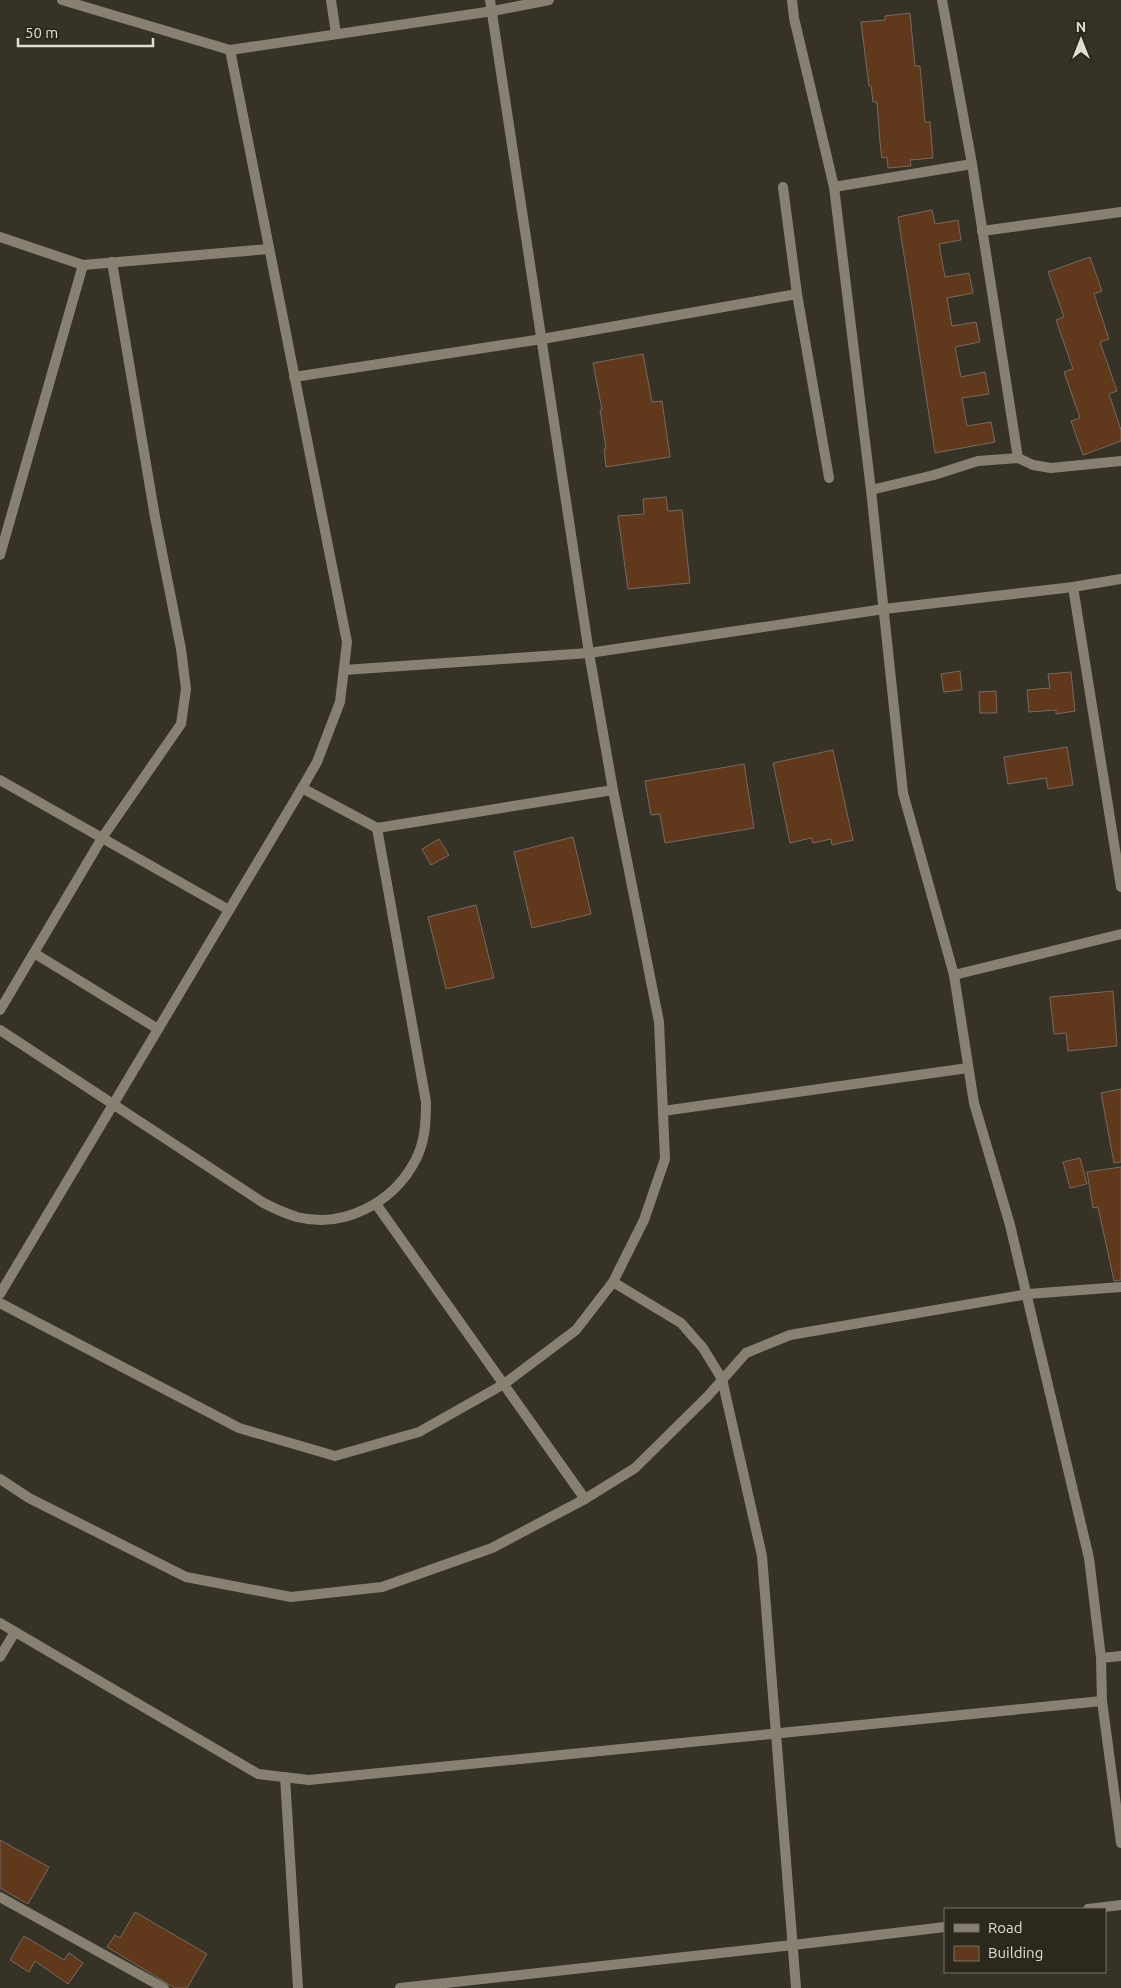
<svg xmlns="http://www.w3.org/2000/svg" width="1121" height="1988" font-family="Ubuntu,sans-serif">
<rect width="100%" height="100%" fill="#363225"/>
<g fill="#60391c" stroke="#776960">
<path d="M 910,13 L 915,66 L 920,66 L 925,122 L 930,122 L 933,158 L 910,160 L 911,166 L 888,168 L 887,157 L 882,158 L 880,142 L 877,102 L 873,102 L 871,86 L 869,86 L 861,22 L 885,20 L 885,16 Z"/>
<path d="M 932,210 L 935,224 L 958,220 L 961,240 L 939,244 L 945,277 L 969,273 L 973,293 L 947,298 L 952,326 L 976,322 L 980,342 L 955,347 L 961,377 L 985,372 L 989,394 L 962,398 L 967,426 L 991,422 L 995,442 L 935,453 L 898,217 Z"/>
<path d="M 1090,257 L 1102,291 L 1094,294 L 1109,339 L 1100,342 L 1117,391 L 1109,394 L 1121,430 L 1121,441 L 1083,455 L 1071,421 L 1080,418 L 1064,372 L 1073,369 L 1056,320 L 1064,317 L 1048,272 Z"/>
<path d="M 643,354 L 652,402 L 662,401 L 670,457 L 606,467 L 604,449 L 606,449 L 600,410 L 602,410 L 593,363 Z"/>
<path d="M 666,497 L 668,511 L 682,510 L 690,583 L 628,589 L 618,516 L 644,514 L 643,499 Z"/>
<path d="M 960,671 L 962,690 L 944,692 L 941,674 Z"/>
<path d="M 1071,672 L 1075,711 L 1056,714 L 1056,710 L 1029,712 L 1027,690 L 1050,688 L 1048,674 Z"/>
<path d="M 996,691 L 997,713 L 980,713 L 979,692 Z"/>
<path d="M 1067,747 L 1073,785 L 1048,789 L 1046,778 L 1008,784 L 1004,757 Z"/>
<path d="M 833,750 L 853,840 L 832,845 L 831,839 L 813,843 L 811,838 L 790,843 L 773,763 Z"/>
<path d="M 744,764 L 754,828 L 665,843 L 660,814 L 651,815 L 645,781 Z"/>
<path d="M 573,837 L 591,914 L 532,928 L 514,852 Z"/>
<path d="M 439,839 L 449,855 L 431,865 L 422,849 Z"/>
<path d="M 476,905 L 494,978 L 446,989 L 428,917 Z"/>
<path d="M 1113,991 L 1117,1046 L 1068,1051 L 1066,1033 L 1054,1034 L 1050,997 Z"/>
<path d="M 1121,1089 L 1121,1162 L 1114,1163 L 1101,1093 Z"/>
<path d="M 1080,1158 L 1087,1184 L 1070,1188 L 1063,1162 Z"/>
<path d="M 1121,1167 L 1121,1280 L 1114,1281 L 1098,1207 L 1093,1208 L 1087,1172 Z"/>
<path d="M 0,1840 L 49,1867 L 28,1904 L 0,1888 Z"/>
<path d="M 135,1912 L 207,1954 L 187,1988 L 175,1988 L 107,1947 L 115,1935 L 120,1938 Z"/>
<path d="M 24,1936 L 64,1960 L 69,1953 L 83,1963 L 68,1984 L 35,1961 L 29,1972 L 10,1960 Z"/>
</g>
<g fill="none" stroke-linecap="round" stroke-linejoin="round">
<g stroke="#868172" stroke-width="10">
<path d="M 62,0 L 230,50 L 493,11 L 549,0"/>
<path d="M 331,0 L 336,34"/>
<path d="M 792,0 L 794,18 L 834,187 L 871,490 L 903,793 L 954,975 L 974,1103 L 1010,1225 L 1089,1558 L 1101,1658 L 1102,1701 L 1121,1843"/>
<path d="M 942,0 L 972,164 L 1018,458"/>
<path d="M 783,187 L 797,294 L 829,478"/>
<path d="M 834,187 L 972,164"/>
<path d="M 982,231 L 1121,212"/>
<path d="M 0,237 L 83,265 L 269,249"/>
<path d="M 294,377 L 542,339 L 797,294"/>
<path d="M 871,490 L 934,475 L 978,461 L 1018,458 L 1033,465 L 1051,468 L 1121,461"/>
<path d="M 0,555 L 83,265"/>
<path d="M 1073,587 L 1121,887"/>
<path d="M 344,670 L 589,653 L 884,609 L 1073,587 L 1121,579"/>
<path d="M 0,780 L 229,910"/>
<path d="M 302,788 L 377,828 L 613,790"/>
<path d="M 34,953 L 158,1029"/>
<path d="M 954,975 L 1121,934"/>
<path d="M 0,1010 L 102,838 L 181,724 L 186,689 L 181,649 L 155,517 L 112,262"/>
<path d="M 0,1030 L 262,1202 C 273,1208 284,1213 297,1217 C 343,1229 393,1203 415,1161 C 425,1143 426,1122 426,1102 L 377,828"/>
<path d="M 663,1111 L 968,1068"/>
<path d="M 376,1204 L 585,1499"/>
<path d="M 613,1282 L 681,1323 L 703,1348 L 722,1379 L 762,1556 L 796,1988"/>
<path d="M 0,1294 L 302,788 L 317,762 L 340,702 L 347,642 L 230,50"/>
<path d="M 0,1303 L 239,1428 L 335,1456 L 419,1432 L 504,1384 L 576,1330 L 613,1282 L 644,1220 L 665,1159 L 659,1022 L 613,790 L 589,653 L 490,0"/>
<path d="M 0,1479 L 29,1498 L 186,1577 L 291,1597 L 382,1587 L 492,1548 L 585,1499 L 635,1468 L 707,1397 L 746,1353 L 790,1335 L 1028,1294 L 1121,1287"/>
<path d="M 0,1623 L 258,1774 L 309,1780 L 1102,1701"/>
<path d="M 0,1657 L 15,1632"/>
<path d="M 1101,1658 L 1121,1656"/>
<path d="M 285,1777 L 298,1988"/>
<path d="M 0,1897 L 164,1988"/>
<path d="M 1088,1909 L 1121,1905"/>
<path d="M 400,1988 L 793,1945 L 945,1927"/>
</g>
</g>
<rect x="944" y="1908" width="162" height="65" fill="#2c281b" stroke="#747065"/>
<rect x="954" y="1924" width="25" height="8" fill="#868172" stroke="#747065"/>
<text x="988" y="1933" font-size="15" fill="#e0ddd5">Road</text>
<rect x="954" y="1946" width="25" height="15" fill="#60391c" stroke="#747065"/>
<text x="988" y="1958" font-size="15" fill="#e0ddd5">Building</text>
<g transform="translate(1081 40)" stroke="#2c281b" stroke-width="4" paint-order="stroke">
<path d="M0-4L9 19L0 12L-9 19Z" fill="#e0ddd5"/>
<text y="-8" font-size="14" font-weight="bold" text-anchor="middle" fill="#e0ddd5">N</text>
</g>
<path d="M18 38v8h135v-8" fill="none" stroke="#e0ddd5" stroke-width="2.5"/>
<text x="25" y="38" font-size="15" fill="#e0ddd5" stroke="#2c281b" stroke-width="4" paint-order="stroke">50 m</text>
</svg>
